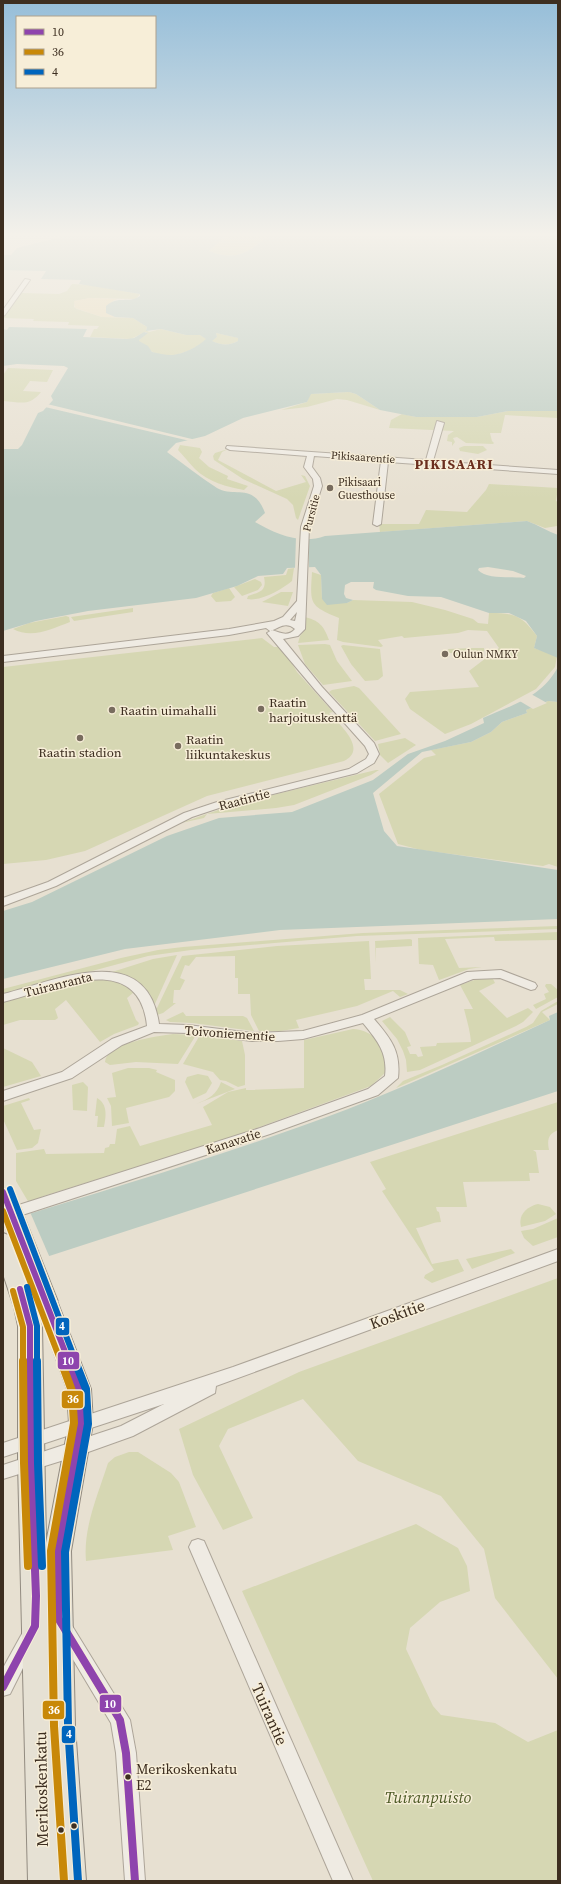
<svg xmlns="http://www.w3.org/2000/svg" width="561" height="1884" font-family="'Source Serif 4',serif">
<rect width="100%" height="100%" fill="#e7e0d1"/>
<g fill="#d6d7b3">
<path d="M 236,236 L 264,236 L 267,237 C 247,254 235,261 209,251 L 226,237 Z"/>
<path d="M 72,284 L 90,285 L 140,294 L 136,299 L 90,298 L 75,301 L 74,307 L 77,309 L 102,317 L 133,318 L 147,327 L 146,330 L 149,332 L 161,329 L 186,335 L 200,335 L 207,339 C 194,351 167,362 151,351 C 146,347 144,344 138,341 L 147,332 L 145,332 L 131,339 L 90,337 L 94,329 L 97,329 L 99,326 L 68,325 L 69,322 L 33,321 L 34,319 L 3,318 L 21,293 L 59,294 L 67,291 Z"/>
<path d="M 216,333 L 239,338 L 238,341 C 229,346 221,345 211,341 L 217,337 Z"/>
<path d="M 8,368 L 53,370 L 47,382 L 30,381 L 23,391 L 41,392 C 29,407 21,402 3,401 L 3,375 Z"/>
<path d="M 349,392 L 356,394 L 380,410 L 347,400 L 337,399 L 307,407 L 281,410 L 307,402 L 310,394 Z"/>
<path d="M 508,411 L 558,411 L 558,418 L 505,415 L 501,433 L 490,433 L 492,441 L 494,443 L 493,444 L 466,443 L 457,437 L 453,438 L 455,442 L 452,446 L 452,442 L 447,441 L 448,435 L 454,431 L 389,428 L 391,420 L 402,414 L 416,417 L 477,417 Z"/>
<path d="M 180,445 L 200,448 L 202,452 L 199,458 L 209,467 L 228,476 L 227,479 L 248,486 L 244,490 C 227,487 208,482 195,469 C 189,463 184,456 178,450 Z"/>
<path d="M 464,446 L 483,446 L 487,450 L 478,454 L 460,451 L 459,448 Z"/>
<path d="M 228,449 L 222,452 L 218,460 L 276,491 L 306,482 L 301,475 L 305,476 L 310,486 L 298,520 L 296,518 L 293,505 L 287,499 L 243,479 L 214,460 L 213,456 L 215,453 Z"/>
<path d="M 489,484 L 558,488 L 556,501 L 558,502 L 557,526 L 545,528 L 527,521 L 380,532 L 379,524 L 419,524 L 426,510 L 467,512 L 486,490 Z"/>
<path d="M 294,568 L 292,581 C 282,589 261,602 247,599 L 248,596 C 260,592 267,591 264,577 L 286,575 L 288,569 Z"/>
<path d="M 312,572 L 321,575 L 322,599 L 347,603 L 353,600 L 412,602 L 445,610 L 473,619 L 478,623 L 488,624 L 489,613 C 515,613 521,615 537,636 L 534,648 L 557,656 L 555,667 L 536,689 L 471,724 L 445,734 L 410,709 L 405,699 L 410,692 L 479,687 L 469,671 L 499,648 L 487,631 L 468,630 L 458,633 L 404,638 L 402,636 L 378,640 L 383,646 L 381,647 L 343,642 L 337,640 L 339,618 C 309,606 310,604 312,572 Z"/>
<path d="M 255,579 L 261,582 L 262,585 L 258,590 L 242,596 L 234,587 Z"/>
<path d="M 229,588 L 235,597 L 231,601 L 216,602 L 211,596 L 213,593 Z"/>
<path d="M 281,592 L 293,592 L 288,606 L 262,602 Z"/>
<path d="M 133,608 L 133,612 L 74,621 L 71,617 Z"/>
<path d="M 66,616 L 69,617 L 70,622 C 51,629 32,639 13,629 L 29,623 Z"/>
<path d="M 304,617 C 319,620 324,626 329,640 L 298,643 L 300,636 L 304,631 Z"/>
<path d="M 262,638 L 274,647 L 282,647 L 297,672 L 333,712 L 329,713 C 340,725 368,749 344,761 L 207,796 L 85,851 L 46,860 L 3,864 L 3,667 Z"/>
<path d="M 325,644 L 330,645 L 337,661 L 352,681 L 323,685 L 305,664 L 298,645 Z"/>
<path d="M 343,645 L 380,649 L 383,676 L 378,680 L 365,681 L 351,664 L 341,646 Z"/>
<path d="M 473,648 L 484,648 L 484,651 L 474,658 L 456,655 L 456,653 L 449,653 L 448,649 Z"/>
<path d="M 354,686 L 359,688 L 401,734 L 375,741 L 329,692 L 332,690 Z"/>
<path d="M 548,701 L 558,702 L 558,867 L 549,864 L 543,866 L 421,850 L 398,844 L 379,794 L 424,758 L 436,755 L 431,750 L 471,742 L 491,732 L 502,722 L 527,713 L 526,710 Z"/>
<path d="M 405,738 L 416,745 L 388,763 L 380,755 L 378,744 Z"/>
<path d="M 376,770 L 379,770 L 371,775 L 294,805 L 276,808 L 207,814 L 204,818 L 181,823 L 235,804 Z"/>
<path d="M 558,926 L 558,929 L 357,936 L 191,950 L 148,956 L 3,995 L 3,989 L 121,958 L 158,950 L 183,947 L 363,933 Z"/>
<path d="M 558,932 L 558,940 L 495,941 L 494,937 L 445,939 L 459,968 L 482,967 L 469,969 L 442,979 L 439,980 L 433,965 L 419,964 L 418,938 Z"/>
<path d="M 410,939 L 412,940 L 412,946 L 376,948 L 376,963 L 375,941 Z"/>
<path d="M 369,941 L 371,979 L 364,979 L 365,990 L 400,990 L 408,994 L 400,997 L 393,991 L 357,1006 L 296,1020 L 299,1028 L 281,1031 L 259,1031 L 251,1015 L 250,994 L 238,994 L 238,978 L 235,978 L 235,956 L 196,957 L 189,966 L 185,965 L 180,978 L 185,980 L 180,990 L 174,990 L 173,1003 L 176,1003 L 163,1013 L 157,1015 L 155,1009 L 157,1008 L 182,956 L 277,946 Z"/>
<path d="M 177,955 L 154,1006 C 146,984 135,976 112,972 L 153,959 Z"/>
<path d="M 105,978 L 126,984 L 134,992 L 127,998 L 136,1020 L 139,1023 L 138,1025 L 114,1034 L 100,1042 L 66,1000 L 55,1009 L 58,1018 L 55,1020 L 20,1020 L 3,1025 L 3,1002 L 83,980 Z"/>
<path d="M 490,978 L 493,979 L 495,983 L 479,991 L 507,1018 L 528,1008 L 533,1012 L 523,1022 L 516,1026 L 420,1070 L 407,1072 L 406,1060 L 403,1051 L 397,1039 L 382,1021 L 390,1017 L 405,1032 L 411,1046 L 407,1047 L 410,1054 L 416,1054 L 418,1057 L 423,1056 L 420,1047 L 436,1046 L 437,1043 L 471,1042 C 470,1030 467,1021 464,1009 L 473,1009 L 460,985 L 477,979 Z"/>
<path d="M 546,984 L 551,984 L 558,990 L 558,997 L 536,1009 L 533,1005 L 546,999 L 544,994 L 549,992 L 545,986 Z"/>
<path d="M 558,1001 L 558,1004 L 542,1012 L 550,1020 L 396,1088 L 403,1081 L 442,1065 L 526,1027 L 533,1023 L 541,1011 Z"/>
<path d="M 183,1012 L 186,1016 L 243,1016 L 247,1018 L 254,1031 L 192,1023 L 170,1022 L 166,1020 Z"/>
<path d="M 353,1029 C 370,1030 382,1041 387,1057 C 389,1061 387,1068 386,1072 L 371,1086 L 235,1136 L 44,1196 L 29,1203 L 16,1181 L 16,1153 L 44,1149 L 46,1154 L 104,1153 L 105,1148 L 109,1147 L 110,1144 L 115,1144 L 117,1129 L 130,1126 L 140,1146 L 212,1125 L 203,1107 L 228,1092 L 246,1088 L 246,1090 L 304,1088 L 304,1040 Z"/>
<path d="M 173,1034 L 196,1035 L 178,1064 L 136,1062 L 110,1065 L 105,1062 C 106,1043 158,1036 173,1034 Z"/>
<path d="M 200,1035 L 242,1041 L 245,1055 L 245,1085 L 238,1087 L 226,1081 L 220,1080 L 213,1072 L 183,1064 Z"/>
<path d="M 3,1048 L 32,1062 L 41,1076 L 3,1087 Z"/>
<path d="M 128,1068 L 149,1068 L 157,1070 L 156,1072 L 175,1080 L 175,1091 L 169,1097 L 126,1108 L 129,1123 L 112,1126 L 111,1106 L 107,1098 L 116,1097 L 112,1073 Z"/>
<path d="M 198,1074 L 208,1076 L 212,1083 L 206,1093 L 193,1099 L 185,1082 L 187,1077 Z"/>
<path d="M 83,1082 L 88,1087 L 87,1111 L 73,1110 L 72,1085 Z"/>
<path d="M 221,1082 L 235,1089 L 196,1104 C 209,1099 217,1094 221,1082 Z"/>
<path d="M 29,1098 L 30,1100 L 21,1103 L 34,1130 L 41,1129 L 38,1143 L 32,1148 L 17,1150 L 3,1119 L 3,1106 Z"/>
<path d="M 97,1098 C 108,1104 106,1117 104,1127 L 97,1127 L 98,1116 L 95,1116 Z"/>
<path d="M 558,1102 L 558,1130 C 548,1134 547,1140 549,1150 L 533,1150 L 536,1152 L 539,1173 L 529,1173 L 530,1181 L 463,1182 L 467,1207 L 436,1207 L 437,1211 L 439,1212 L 441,1222 C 432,1222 425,1227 416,1228 L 432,1264 L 458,1259 L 464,1271 L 432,1283 L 424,1278 L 425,1275 L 434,1270 L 382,1191 L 386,1189 L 370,1162 Z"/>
<path d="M 538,1204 L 550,1207 L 556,1214 L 545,1221 L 521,1227 C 518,1215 526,1207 538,1204 Z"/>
<path d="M 558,1218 L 558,1237 L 533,1246 L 524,1238 L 521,1231 L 533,1229 Z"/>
<path d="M 511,1249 L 515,1253 L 472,1269 L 466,1259 Z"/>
<path d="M 558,1278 L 558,1679 L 495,1598 L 484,1549 L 441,1496 L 358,1461 L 303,1399 L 228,1429 L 219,1446 L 253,1518 L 223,1530 L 193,1475 L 179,1429 L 299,1372 Z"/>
<path d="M 129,1452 L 138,1452 L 171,1473 L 179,1482 L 196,1527 L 168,1536 L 173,1550 L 86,1561 C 83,1527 98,1495 108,1463 L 115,1457 Z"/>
<path d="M 416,1524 L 458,1548 L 467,1566 L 470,1591 L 440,1602 L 410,1628 L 406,1649 L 433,1706 L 441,1715 L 495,1723 L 528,1742 L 558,1730 L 558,1881 L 373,1881 L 242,1591 Z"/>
</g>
<path fill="#eadcb9" d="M 90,298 L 117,299 L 113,301 L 106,313 L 115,317 L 102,317 L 75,308 L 74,301 Z"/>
<g fill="#bcccc2" fill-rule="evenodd">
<path d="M 65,236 L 236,236 L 225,237 L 209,251 C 234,261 247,254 267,237 L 264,236 L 558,236 L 558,411 L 508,411 L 477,417 L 416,417 L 380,410 L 356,394 L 349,392 L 311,394 L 307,402 L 243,418 L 205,436 L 176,443 L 167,452 C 184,464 200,477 217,488 C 234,498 254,482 265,513 L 255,522 C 276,534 301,545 325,536 L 527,521 C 538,525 547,531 558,535 L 558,658 L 534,648 L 537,636 L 526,621 L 509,613 L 489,613 L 441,597 L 408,596 L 376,590 L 373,588 L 374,582 L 351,582 L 345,585 L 344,594 L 346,598 L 353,600 L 347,603 L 327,605 L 322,599 L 321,575 L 315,567 L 287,568 L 283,574 L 258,576 L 237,586 L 196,598 L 88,611 L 36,621 L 3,631 L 3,449 L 18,449 L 22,445 L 38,413 L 43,411 L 53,400 L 51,396 L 68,368 L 64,366 L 17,364 L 3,366 L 3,329 L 7,330 L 9,327 L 87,329 L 83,337 L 127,339 L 134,338 L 144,332 L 148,333 L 139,340 L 139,341 L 148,346 L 152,352 C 158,353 165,355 171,355 C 182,355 199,346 206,339 L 200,335 L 186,335 L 161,329 L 146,331 L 147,327 L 133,318 L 115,317 L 106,313 L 106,306 C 118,295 129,304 140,296 L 140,294 L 79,284 L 81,280 L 41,279 L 46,271 L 3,270 L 3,255 L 11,255 L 17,248 ZM 216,333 L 238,338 L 238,341 C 229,346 221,345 212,341 L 217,337 ZM 488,567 L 513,571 L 526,576 L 524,578 C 511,576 487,580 478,570 L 479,568 Z"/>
<path d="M 558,667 L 558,702 L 548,701 L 526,710 L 527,713 L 502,722 L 491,732 L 471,742 L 422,752 L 373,793 L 384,831 L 397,846 L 558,870 L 558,919 L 280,930 L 125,949 L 3,979 L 3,911 L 32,902 L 167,836 L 219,818 L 292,812 L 373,780 L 408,754 L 445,741 L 484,723 L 483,718 C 514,704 541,698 558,667 Z"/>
<path d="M 558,1012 L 558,1091 L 3,1271 L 3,1222 C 118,1186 235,1152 348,1109 C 417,1082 483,1051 550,1020 L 549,1016 Z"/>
</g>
<g fill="#e7e0d1">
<path d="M 47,404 L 196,440 L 190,441 L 45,407 Z"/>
<path d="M 296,536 L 309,537 L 309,569 L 295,569 Z"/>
<path d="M 531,694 L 547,703 L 533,709 L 518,700 Z"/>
<path d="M 30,1212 L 50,1258 L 3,1273 L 3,1220 Z"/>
</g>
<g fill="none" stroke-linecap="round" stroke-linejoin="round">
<g stroke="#ada599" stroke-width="2">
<g id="minor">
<path d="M 25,279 L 30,280 L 5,315 L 3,316 L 3,310 Z"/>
<path d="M 437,421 L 444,423 L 433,461 L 558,470 L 558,474 L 388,462 L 381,524 L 377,526 L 373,524 L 381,461 L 314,456 L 312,467 L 320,478 L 322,486 L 309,527 L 305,629 L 298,636 L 283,639 L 322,687 L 374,743 L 379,754 L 374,763 L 357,773 L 225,806 L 192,817 L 56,886 L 3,906 L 3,898 L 48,882 L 184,813 L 217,802 L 349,769 L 366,759 L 369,754 L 365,746 L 316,691 L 267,633 L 272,630 C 281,633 288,637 295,629 C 285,621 280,628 270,631 L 266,628 L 229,635 L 3,662 L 3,656 L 229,629 L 274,621 L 283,617 L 297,601 L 301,527 L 314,486 L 313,479 L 304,467 L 307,456 L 230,450 L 226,448 L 227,446 L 426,460 ZM 297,612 L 295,621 L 290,620 Z"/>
<path d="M 501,970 L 535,983 L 537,986 L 535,989 L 531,990 L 500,978 L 473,979 L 374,1019 C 391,1039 401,1051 398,1078 L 378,1095 L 270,1134 L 7,1220 L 3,1218 L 3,1210 L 260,1128 L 368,1089 L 385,1076 C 388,1053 377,1040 363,1023 L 303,1039 L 278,1041 L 252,1041 L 188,1033 L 154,1032 L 122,1045 L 72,1078 L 3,1101 L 3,1091 L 62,1072 L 112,1039 L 147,1026 C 139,946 49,991 3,1002 L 3,994 C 55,981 147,938 159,1024 L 188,1025 L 252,1033 L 303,1031 L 362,1015 L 467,972 Z"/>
<path d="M 558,1249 L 558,1261 L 216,1386 L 215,1393 L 133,1436 L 77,1456 L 3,1479 L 3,1465 L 121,1426 L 164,1404 L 3,1457 L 3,1443 L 233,1367 Z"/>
<path d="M 198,1539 L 204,1541 L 353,1881 L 333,1881 L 189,1547 L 192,1541 Z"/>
<path d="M 65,1621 L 71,1624 L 130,1720 L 136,1753 L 145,1881 L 125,1881 L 116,1753 L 111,1723 L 59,1636 L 56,1630 L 59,1624 Z"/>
<path d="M 30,1627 L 36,1630 L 39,1636 L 10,1694 L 3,1696 L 3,1668 L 24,1630 Z"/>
</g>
</g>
<g stroke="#928b80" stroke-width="2">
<path id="primary" d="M 3,1233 L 11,1236 L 14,1242 L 37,1305 L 40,1298 L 48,1296 L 56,1298 L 91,1389 L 93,1423 L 71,1551 L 75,1726 L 86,1881 L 28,1881 L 18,1463 L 18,1326 L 14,1307 L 3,1274 ZM 38,1309 L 67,1389 L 69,1423 L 46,1543 L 42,1326 Z"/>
</g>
<use href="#minor" fill="#efebe3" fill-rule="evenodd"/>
<use href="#primary" fill="#e6e1d4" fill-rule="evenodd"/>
<g stroke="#928b80" stroke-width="23" stroke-linecap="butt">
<path id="primary-bridge" d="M 3,1192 L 48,1305"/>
</g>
<use href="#primary-bridge" stroke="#e6e1d4" stroke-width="21"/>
<g stroke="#f7eed8" stroke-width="9">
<g id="bus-1-far1">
<path d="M 3,1192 L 69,1362"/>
<path d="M 20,1289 L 30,1326 L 30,1362"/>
</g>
</g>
<g stroke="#f7eed8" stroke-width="10">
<g id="bus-1">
<path d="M 68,1361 L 79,1389 L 81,1423 L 58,1551 L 58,1618 L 120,1720 L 126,1753 L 135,1881"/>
<path d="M 3,1687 L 35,1626 L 36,1596 L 31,1463 L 30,1361"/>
</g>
</g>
<g stroke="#f7eed8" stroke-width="9">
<g id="bus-2-far1">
<path d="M 3,1211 L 61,1362"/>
<path d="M 13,1291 L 23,1327 L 23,1362"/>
</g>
</g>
<g stroke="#f7eed8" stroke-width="10">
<g id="bus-2">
<path d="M 23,1361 L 24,1463 L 28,1566"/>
<path d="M 61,1361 L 72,1391 L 74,1423 L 51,1551 L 54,1726 L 64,1881"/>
</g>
</g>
<g stroke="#f7eed8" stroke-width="9">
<g id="bus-3-far1">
<path d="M 10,1189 L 76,1362"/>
<path d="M 27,1287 L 37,1326 L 37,1362"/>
</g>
</g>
<g stroke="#f7eed8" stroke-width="10">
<g id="bus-3">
<path d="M 37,1361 L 38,1463 L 42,1566"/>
<path d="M 75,1361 L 86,1389 L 88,1424 L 65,1552 L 68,1726 L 78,1881"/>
</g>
</g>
<use href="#bus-1-far1" stroke="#8e44ad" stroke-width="6"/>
<use href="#bus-1" stroke="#8e44ad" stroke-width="8"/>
<use href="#bus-2-far1" stroke="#c88808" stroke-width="6"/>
<use href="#bus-2" stroke="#c88808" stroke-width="8"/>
<use href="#bus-3-far1" stroke="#0065bd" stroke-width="6"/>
<use href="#bus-3" stroke="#0065bd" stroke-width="8"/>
</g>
<linearGradient id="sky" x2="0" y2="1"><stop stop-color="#96bed9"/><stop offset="0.47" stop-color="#f4f1ea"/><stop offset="1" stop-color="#f4f1ea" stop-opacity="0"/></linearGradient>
<rect width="561" height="499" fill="url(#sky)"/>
<g fill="#786c5e" stroke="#f7eed8" stroke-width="1.5">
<circle cx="330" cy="488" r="4"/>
<circle cx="445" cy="654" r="4"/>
<circle cx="261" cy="709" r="4"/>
<circle cx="112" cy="710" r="4"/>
<circle cx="80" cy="738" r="4"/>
<circle cx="178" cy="746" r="4"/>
</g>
<g fill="#3d2e20" stroke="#f7eed8" stroke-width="1.5">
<circle cx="128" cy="1777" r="3.5"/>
<circle cx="74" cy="1826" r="3.5"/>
<circle cx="61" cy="1830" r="3.5"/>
</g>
<g text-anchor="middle" stroke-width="3" stroke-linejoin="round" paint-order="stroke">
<g font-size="11" fill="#3d2e20" stroke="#f7eed8">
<text transform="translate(363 457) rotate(4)" y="4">Pikisaarentie</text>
<text transform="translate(311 513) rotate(-75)" y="4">Pursitie</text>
</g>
<g font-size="11" fill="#3d2e20" stroke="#f7eed8" text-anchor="start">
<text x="338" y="486">Pikisaari<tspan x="338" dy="13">Guesthouse</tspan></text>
<text x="453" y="658">Oulun NMKY</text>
</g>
<g font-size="13" fill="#3d2e20" stroke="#f7eed8" text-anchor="start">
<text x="269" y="707">Raatin<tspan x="269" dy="15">harjoituskenttä</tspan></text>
<text x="120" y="715">Raatin uimahalli</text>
<text x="186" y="744">Raatin<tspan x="186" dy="15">liikuntakeskus</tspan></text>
<text x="80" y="757" text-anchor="middle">Raatin stadion</text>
</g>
<g font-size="13" fill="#3d2e20" stroke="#f7eed8">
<text transform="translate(244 799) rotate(-15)" y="5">Raatintie</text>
<text transform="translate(58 984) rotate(-14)" y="5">Tuiranranta</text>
<text transform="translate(230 1033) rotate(4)" y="5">Toivoniementie</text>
<text transform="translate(233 1141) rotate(-18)" y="5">Kanavatie</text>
</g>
<g font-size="14" font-weight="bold" letter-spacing="1" fill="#6b2e1e" stroke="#f7eed8">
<text x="454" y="469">PIKISAARI</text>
</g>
<g font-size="14" fill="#3d2e20" stroke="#f7eed8" text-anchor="start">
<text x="136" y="1774">Merikoskenkatu<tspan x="136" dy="16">E2</tspan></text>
</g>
<g font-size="16" fill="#3d2e20" stroke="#f7eed8">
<text transform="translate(397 1314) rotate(-20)" y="6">Koskitie</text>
<text transform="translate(270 1714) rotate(66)" y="6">Tuirantie</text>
<text transform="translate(41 1789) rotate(-91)" y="6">Merikoskenkatu</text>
</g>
<g font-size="16" font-style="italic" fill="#4d5a26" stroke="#f7eed8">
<text x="428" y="1803">Tuiranpuisto</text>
</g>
</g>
<g stroke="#f7eed8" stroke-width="1.5">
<rect x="55" y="1317" width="15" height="19" rx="4" fill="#0065bd"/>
<rect x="57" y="1351" width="23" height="19" rx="4" fill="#8e44ad"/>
<rect x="61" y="1390" width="23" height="19" rx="4" fill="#c88808"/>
<rect x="99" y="1694" width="23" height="19" rx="4" fill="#8e44ad"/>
<rect x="42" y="1700" width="23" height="20" rx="4" fill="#c88808"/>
<rect x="61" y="1725" width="15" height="19" rx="4" fill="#0065bd"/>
</g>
<g font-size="11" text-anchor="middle" font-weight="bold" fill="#fff">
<text x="62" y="1330">4</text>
<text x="68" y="1365">10</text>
<text x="73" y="1403">36</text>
<text x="110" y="1708">10</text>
<text x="54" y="1714">36</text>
<text x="69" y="1738">4</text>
</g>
<rect width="561" height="1884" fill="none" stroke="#3d2e20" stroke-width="8"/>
<rect x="16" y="16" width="140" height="72" fill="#f7eed8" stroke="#ada18e"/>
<rect x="24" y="29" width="20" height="6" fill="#8e44ad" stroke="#ada18e"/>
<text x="52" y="36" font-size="12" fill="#3d2e20">10</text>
<rect x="24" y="49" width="20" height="6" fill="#c88808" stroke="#ada18e"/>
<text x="52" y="56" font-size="12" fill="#3d2e20">36</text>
<rect x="24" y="69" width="20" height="6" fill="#0065bd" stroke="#ada18e"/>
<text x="52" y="76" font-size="12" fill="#3d2e20">4</text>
</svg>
